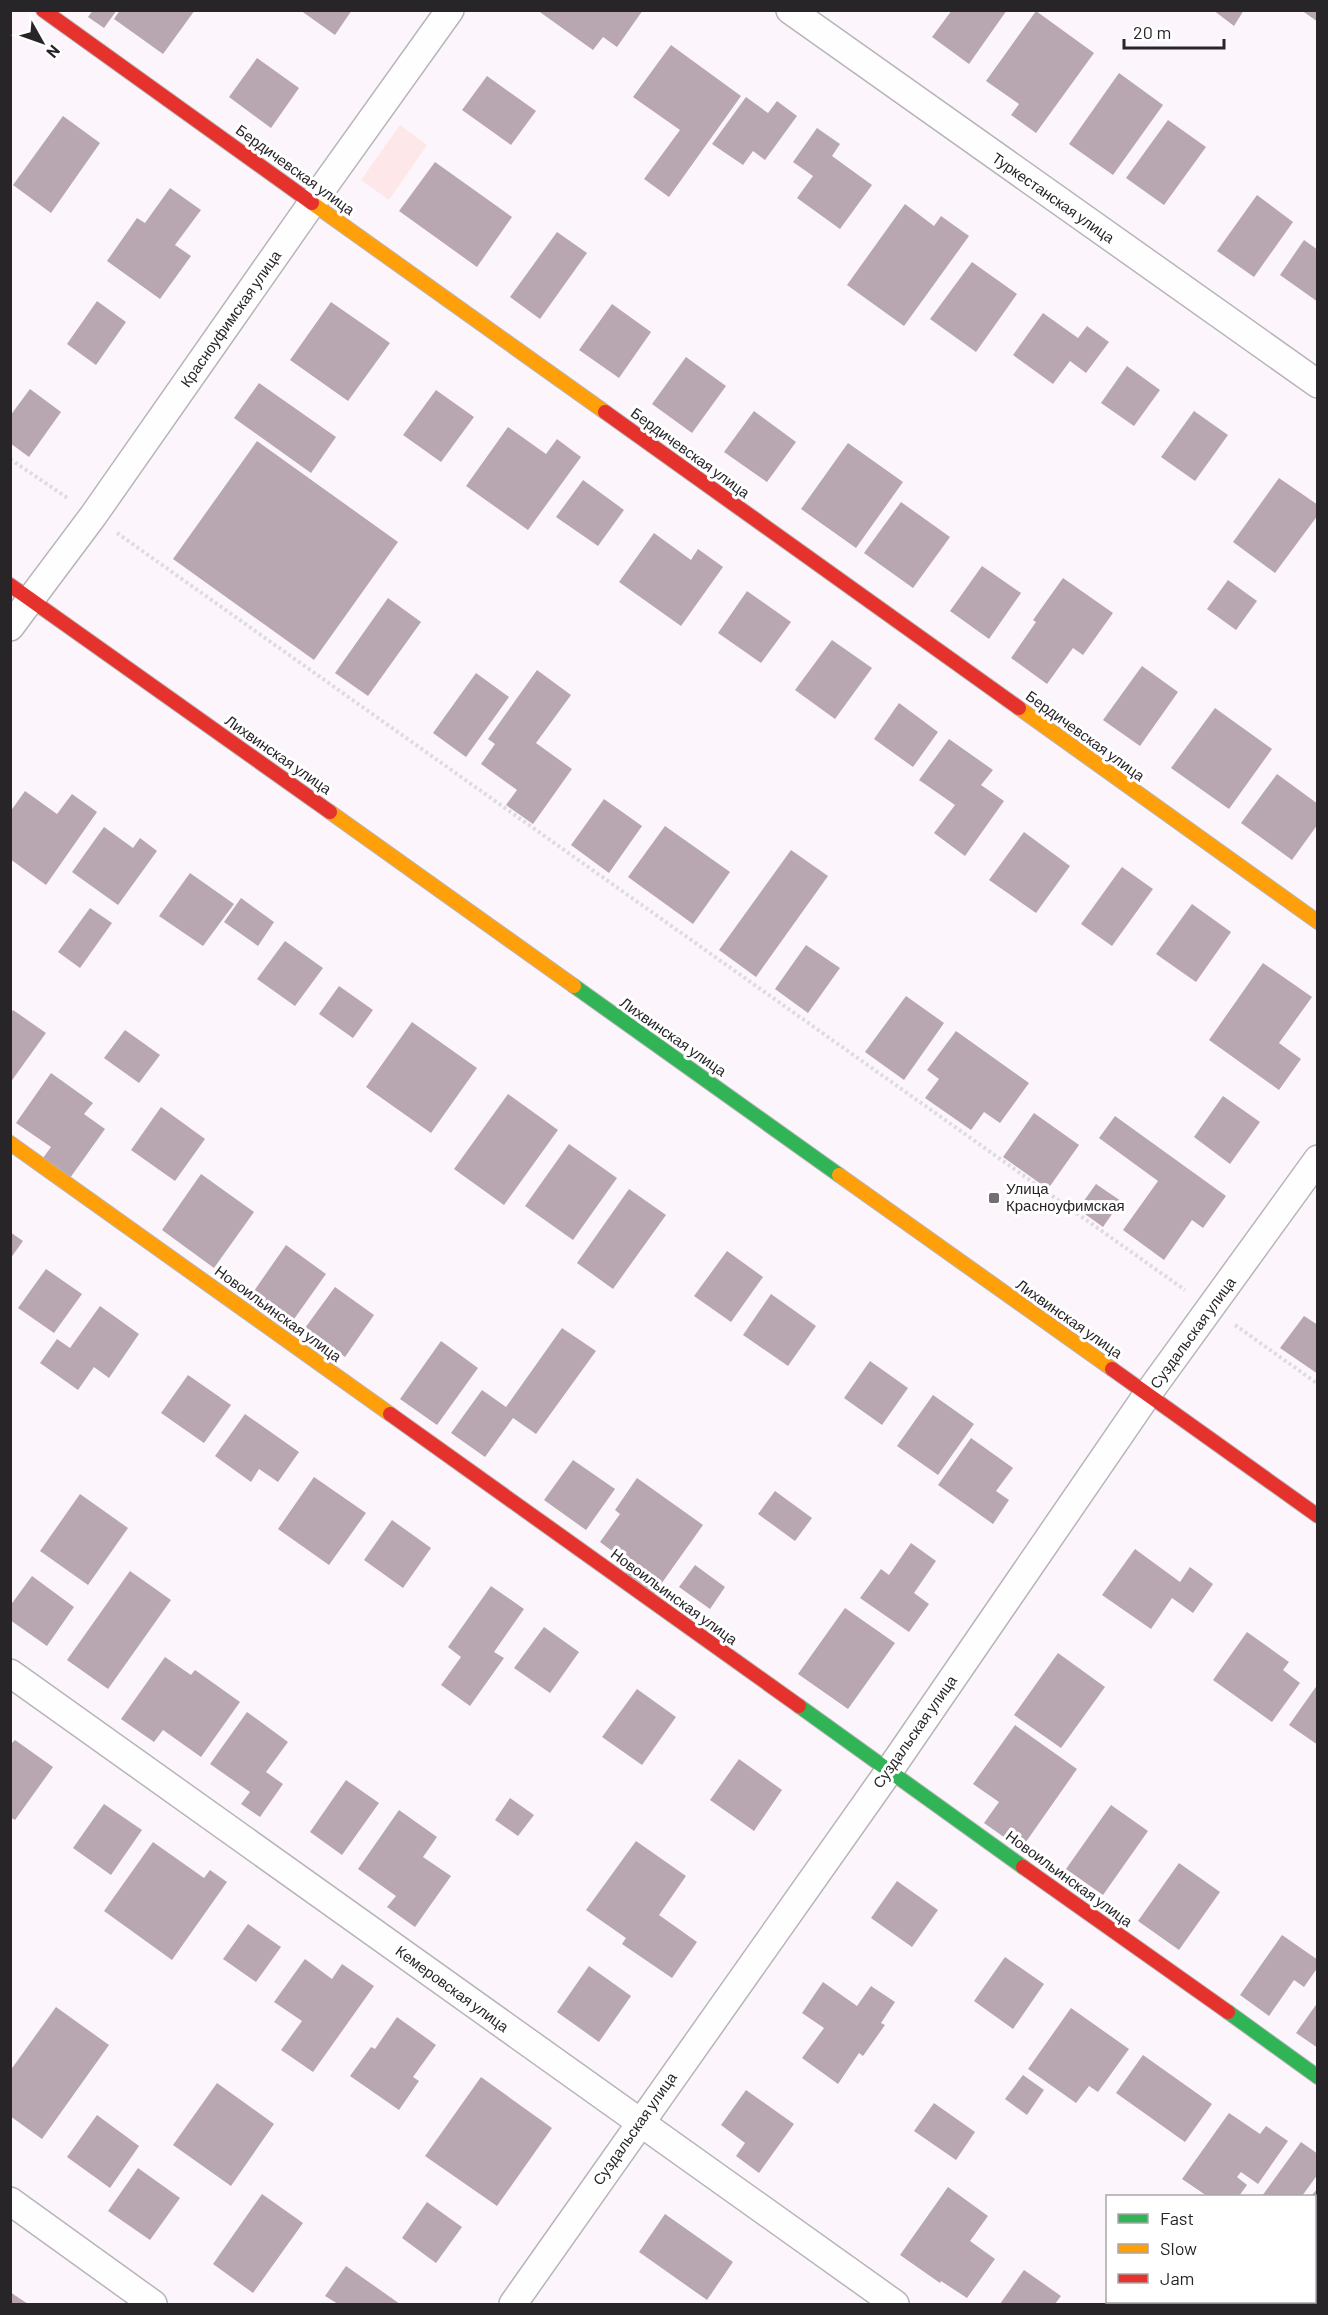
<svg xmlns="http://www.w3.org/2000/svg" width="1328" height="2315" font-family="Barlow,sans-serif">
<rect width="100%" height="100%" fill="#fcf6fc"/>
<path fill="#fde7e9" d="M 400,125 L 427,145 L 389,200 L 361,180 Z"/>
<g fill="#b8a7b1">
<path d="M 93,10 L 117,10 L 104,28 L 88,17 Z"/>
<path d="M 120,10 L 195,10 L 163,54 L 114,19 Z"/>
<path d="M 300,10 L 352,10 L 335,35 Z"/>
<path d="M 537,10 L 643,10 L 617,47 L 603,37 L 593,50 Z"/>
<path d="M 952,10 L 1007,10 L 969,64 L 932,37 Z"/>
<path d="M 1213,10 L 1244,10 L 1234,26 Z"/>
<path d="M 1301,10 L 1318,10 L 1318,22 Z"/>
<path d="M 1036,11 L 1094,53 L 1036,133 L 1011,115 L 1019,104 L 986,81 Z"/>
<path d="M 671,45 L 741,96 L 669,197 L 644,179 L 680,130 L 633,97 Z"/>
<path d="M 257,58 L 299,88 L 271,128 L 229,97 Z"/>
<path d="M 1119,73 L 1163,105 L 1113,175 L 1069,144 Z"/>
<path d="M 487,76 L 536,111 L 511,145 L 462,110 Z"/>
<path d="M 746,97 L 768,113 L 777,101 L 797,116 L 765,160 L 753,151 L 743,165 L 712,144 Z"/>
<path d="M 63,116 L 100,143 L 51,213 L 13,185 Z"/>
<path d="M 1168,120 L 1206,147 L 1164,205 L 1126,178 Z"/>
<path d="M 817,128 L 840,144 L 832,156 L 872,185 L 840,229 L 797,198 L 813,176 L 793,162 Z"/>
<path d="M 435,162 L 512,217 L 477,267 L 399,211 Z"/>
<path d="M 170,188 L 201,210 L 175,245 L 191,256 L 160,299 L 107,261 L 137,218 L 145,223 Z"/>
<path d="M 1257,195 L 1293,222 L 1254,277 L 1217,251 Z"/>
<path d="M 905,204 L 934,226 L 941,216 L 969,236 L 904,326 L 847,285 Z"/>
<path d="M 557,232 L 587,253 L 540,319 L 510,297 Z"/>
<path d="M 1304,240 L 1318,250 L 1318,302 L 1280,275 Z"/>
<path d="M 972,262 L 1017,294 L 976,352 L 930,319 Z"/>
<path d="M 97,301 L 126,322 L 96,365 L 67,344 Z"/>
<path d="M 331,302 L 390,343 L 348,401 L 290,360 Z"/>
<path d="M 612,304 L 651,332 L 619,378 L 579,350 Z"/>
<path d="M 1043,313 L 1078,338 L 1087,326 L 1109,342 L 1086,373 L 1070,361 L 1053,384 L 1013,355 Z"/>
<path d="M 686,357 L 726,386 L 692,433 L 652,404 Z"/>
<path d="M 1127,366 L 1160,390 L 1134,426 L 1101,403 Z"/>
<path d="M 259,383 L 336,437 L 311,473 L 234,418 Z"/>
<path d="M 30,389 L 61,412 L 29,457 L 10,443 L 10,416 Z"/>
<path d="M 436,390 L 474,417 L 441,462 L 403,435 Z"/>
<path d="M 754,411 L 796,442 L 767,482 L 724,452 Z"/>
<path d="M 1194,411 L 1228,435 L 1195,481 L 1161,457 Z"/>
<path d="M 508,427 L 546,454 L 557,439 L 581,457 L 528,530 L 466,486 Z"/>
<path d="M 257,441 L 398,542 L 314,660 L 173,559 Z"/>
<path d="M 848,443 L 903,482 L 856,548 L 801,509 Z"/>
<path d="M 1279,478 L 1318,505 L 1318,515 L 1275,573 L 1233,542 Z"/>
<path d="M 583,480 L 624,510 L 598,546 L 556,517 Z"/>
<path d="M 901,502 L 950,537 L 913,588 L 864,553 Z"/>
<path d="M 654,533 L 691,560 L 698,549 L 723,567 L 681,626 L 619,582 Z"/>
<path d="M 982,566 L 1021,593 L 989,639 L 950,611 Z"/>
<path d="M 1063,578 L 1113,613 L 1083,655 L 1073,648 L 1047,684 L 1011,658 L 1036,622 L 1033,620 Z"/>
<path d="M 1228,580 L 1257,601 L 1236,630 L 1207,609 Z"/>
<path d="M 747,591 L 791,622 L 761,663 L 718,633 Z"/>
<path d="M 388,598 L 421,622 L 368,696 L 335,673 Z"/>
<path d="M 832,640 L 872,668 L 835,719 L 795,690 Z"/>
<path d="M 1142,666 L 1178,692 L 1140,746 L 1103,720 Z"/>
<path d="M 537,670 L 571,695 L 536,743 L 572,769 L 533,824 L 506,805 L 517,790 L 481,764 L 495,744 L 488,739 Z"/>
<path d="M 476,673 L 509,697 L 466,757 L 433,733 Z"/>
<path d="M 899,703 L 938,732 L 913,767 L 874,739 Z"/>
<path d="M 1215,708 L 1272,749 L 1229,809 L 1171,768 Z"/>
<path d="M 949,739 L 993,770 L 981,785 L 1004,801 L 965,856 L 934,833 L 955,805 L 919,780 Z"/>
<path d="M 1277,774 L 1318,804 L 1318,824 L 1292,860 L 1241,823 Z"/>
<path d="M 25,791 L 57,814 L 72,794 L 97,812 L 46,885 L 10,859 L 10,812 Z"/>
<path d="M 604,799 L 642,826 L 609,873 L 571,845 Z"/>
<path d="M 665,826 L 730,872 L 693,924 L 628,877 Z"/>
<path d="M 104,827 L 133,848 L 140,838 L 157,851 L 118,905 L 72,872 Z"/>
<path d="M 1024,832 L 1070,866 L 1036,913 L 989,880 Z"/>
<path d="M 791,850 L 828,876 L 756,977 L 719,950 Z"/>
<path d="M 1122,867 L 1153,889 L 1112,946 L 1081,924 Z"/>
<path d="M 190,873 L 234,904 L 203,946 L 159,916 Z"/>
<path d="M 241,898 L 274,922 L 258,946 L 224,922 Z"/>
<path d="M 1192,904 L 1231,932 L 1196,982 L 1156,954 Z"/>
<path d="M 90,908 L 112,923 L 80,968 L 58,952 Z"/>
<path d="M 285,941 L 323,968 L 295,1006 L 257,979 Z"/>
<path d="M 806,945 L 840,968 L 808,1013 L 775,989 Z"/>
<path d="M 1263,963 L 1312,997 L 1279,1043 L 1301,1059 L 1279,1090 L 1209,1040 Z"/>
<path d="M 339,986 L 373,1010 L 353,1038 L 319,1014 Z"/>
<path d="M 906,996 L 944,1023 L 904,1080 L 865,1052 Z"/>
<path d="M 13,1010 L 46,1033 L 10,1083 L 10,1014 Z"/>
<path d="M 412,1022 L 477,1068 L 431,1133 L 366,1087 Z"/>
<path d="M 125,1030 L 160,1055 L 139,1083 L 104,1058 Z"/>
<path d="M 956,1031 L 1029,1083 L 1000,1123 L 984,1112 L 971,1130 L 925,1098 L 939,1079 L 927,1070 Z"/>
<path d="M 51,1073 L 93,1103 L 84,1114 L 105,1129 L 70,1178 L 43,1158 L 51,1147 L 16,1123 Z"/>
<path d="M 508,1094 L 558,1130 L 504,1205 L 454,1169 Z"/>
<path d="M 1223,1096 L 1260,1122 L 1230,1164 L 1194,1137 Z"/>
<path d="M 161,1107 L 205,1139 L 175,1181 L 131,1150 Z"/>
<path d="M 1034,1113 L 1079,1145 L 1048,1189 L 1003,1157 Z"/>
<path d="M 1115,1116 L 1226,1196 L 1203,1228 L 1192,1220 L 1164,1260 L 1123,1230 L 1158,1181 L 1099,1138 Z"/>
<path d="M 569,1144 L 617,1178 L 573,1240 L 525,1206 Z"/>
<path d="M 201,1174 L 254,1212 L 214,1268 L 162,1230 Z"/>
<path d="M 1096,1184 L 1121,1201 L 1103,1227 L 1078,1209 Z"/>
<path d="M 629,1189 L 666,1215 L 613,1289 L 577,1263 Z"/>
<path d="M 10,1232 L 23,1241 L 10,1259 Z"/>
<path d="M 286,1245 L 326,1274 L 287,1329 L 247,1301 Z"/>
<path d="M 727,1251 L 763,1277 L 731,1322 L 694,1296 Z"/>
<path d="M 46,1269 L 82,1294 L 54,1333 L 18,1308 Z"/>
<path d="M 335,1287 L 374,1315 L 345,1357 L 305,1328 Z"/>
<path d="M 771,1294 L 816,1326 L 788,1366 L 743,1335 Z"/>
<path d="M 100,1306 L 139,1334 L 109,1378 L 94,1367 L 78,1390 L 40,1363 L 57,1339 L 70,1348 Z"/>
<path d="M 1304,1316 L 1318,1325 L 1318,1374 L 1280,1348 Z"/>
<path d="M 562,1328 L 596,1351 L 536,1434 L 513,1418 L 485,1457 L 451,1433 L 482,1390 L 506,1407 Z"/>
<path d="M 441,1341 L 478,1368 L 437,1425 L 400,1399 Z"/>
<path d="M 870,1361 L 908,1388 L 882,1425 L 844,1398 Z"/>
<path d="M 188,1375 L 231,1405 L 204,1443 L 161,1413 Z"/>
<path d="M 933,1395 L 974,1424 L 938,1475 L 897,1446 Z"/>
<path d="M 245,1414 L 299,1452 L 278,1482 L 259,1469 L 251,1482 L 215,1456 Z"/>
<path d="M 971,1438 L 1013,1468 L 996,1491 L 1009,1500 L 993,1524 L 938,1485 Z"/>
<path d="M 573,1460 L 615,1489 L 586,1530 L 544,1500 Z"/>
<path d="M 314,1477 L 366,1513 L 329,1565 L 278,1529 Z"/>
<path d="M 637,1478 L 703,1525 L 654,1594 L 625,1574 L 631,1565 L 600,1542 L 620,1514 L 615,1510 Z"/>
<path d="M 775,1491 L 812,1518 L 795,1541 L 758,1514 Z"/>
<path d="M 80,1494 L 128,1528 L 88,1585 L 40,1551 Z"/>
<path d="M 392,1520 L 431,1548 L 403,1588 L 364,1560 Z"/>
<path d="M 911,1543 L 936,1561 L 914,1593 L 929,1604 L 909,1632 L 860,1598 L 881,1569 L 889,1575 Z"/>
<path d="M 1135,1549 L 1180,1582 L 1190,1567 L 1213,1584 L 1193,1613 L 1172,1598 L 1151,1629 L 1102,1595 Z"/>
<path d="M 695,1565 L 725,1587 L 710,1609 L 679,1587 Z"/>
<path d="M 130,1571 L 171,1600 L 108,1689 L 67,1660 Z"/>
<path d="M 32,1576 L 74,1607 L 47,1646 L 10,1620 L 10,1606 Z"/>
<path d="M 491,1586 L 524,1609 L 494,1652 L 504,1658 L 470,1706 L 441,1685 L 461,1657 L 448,1647 Z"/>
<path d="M 845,1608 L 895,1643 L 848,1709 L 798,1674 Z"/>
<path d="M 544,1627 L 579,1652 L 550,1693 L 514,1668 Z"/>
<path d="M 1247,1632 L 1289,1662 L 1283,1670 L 1300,1683 L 1272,1722 L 1213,1680 Z"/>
<path d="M 1058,1653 L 1105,1687 L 1061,1748 L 1014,1715 Z"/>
<path d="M 165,1657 L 191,1675 L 195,1670 L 240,1702 L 201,1757 L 163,1730 L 154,1742 L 121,1719 Z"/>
<path d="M 1318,1684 L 1318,1745 L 1289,1725 Z"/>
<path d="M 637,1689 L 676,1717 L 642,1765 L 602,1737 Z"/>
<path d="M 247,1712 L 288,1742 L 266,1772 L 283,1784 L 260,1817 L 241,1804 L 250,1792 L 210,1764 Z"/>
<path d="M 1015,1725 L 1077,1769 L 1021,1849 L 984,1823 L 999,1802 L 973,1784 Z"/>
<path d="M 15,1740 L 53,1767 L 15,1820 L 10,1817 L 10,1745 Z"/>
<path d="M 739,1759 L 782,1790 L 754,1831 L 710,1800 Z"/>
<path d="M 346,1780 L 379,1803 L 342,1855 L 310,1832 Z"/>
<path d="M 510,1798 L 534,1815 L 518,1836 L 495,1820 Z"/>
<path d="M 104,1804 L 142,1830 L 111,1875 L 73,1848 Z"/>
<path d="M 1111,1805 L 1148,1831 L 1103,1895 L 1066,1869 Z"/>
<path d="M 399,1810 L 437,1837 L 423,1857 L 451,1876 L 415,1927 L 387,1907 L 396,1896 L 358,1869 Z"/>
<path d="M 636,1841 L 686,1876 L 659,1915 L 697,1942 L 672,1978 L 622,1944 L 626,1938 L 586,1910 Z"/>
<path d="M 153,1842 L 204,1878 L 210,1870 L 227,1882 L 172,1960 L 104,1911 Z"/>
<path d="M 1179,1863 L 1220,1892 L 1179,1950 L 1138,1921 Z"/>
<path d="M 897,1881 L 938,1910 L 912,1947 L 871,1918 Z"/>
<path d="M 248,1924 L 281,1947 L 256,1982 L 223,1959 Z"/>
<path d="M 1282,1935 L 1318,1960 L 1318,1967 L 1304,1987 L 1294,1980 L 1269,2016 L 1240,1995 Z"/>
<path d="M 1005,1957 L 1044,1984 L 1013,2029 L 974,2001 Z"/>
<path d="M 305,1959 L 332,1979 L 342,1964 L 374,1986 L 313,2072 L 281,2050 L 302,2021 L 274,2002 Z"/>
<path d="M 589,1966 L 631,1996 L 599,2042 L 557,2012 Z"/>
<path d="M 823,1982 L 857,2006 L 871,1986 L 895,2002 L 881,2023 L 885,2025 L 863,2056 L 859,2053 L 838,2084 L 802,2058 L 824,2028 L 802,2013 Z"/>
<path d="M 1318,2002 L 1318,2048 L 1296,2033 Z"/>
<path d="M 56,2007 L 109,2045 L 42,2139 L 10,2116 L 10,2071 Z"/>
<path d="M 1071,2008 L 1129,2049 L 1098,2092 L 1089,2086 L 1076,2103 L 1028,2069 Z"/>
<path d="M 397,2017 L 436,2045 L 413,2077 L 419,2081 L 399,2110 L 350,2076 L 371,2047 L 375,2049 Z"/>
<path d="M 1143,2055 L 1212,2104 L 1185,2142 L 1116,2093 Z"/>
<path d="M 1023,2075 L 1044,2090 L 1027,2115 L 1005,2099 Z"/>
<path d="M 481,2077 L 552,2128 L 497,2206 L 425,2156 Z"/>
<path d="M 217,2083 L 274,2124 L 231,2186 L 173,2145 Z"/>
<path d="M 746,2090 L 794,2124 L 759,2173 L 736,2156 L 745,2143 L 721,2125 Z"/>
<path d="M 934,2103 L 975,2132 L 956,2160 L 914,2131 Z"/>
<path d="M 1229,2113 L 1260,2134 L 1266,2126 L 1288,2141 L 1258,2184 L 1241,2172 L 1237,2177 L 1247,2185 L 1239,2196 L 1207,2196 L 1182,2179 Z"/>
<path d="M 97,2115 L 139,2146 L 110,2188 L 67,2157 Z"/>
<path d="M 1301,2142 L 1318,2154 L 1318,2174 L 1302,2196 L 1262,2196 Z"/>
<path d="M 138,2168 L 180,2198 L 150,2240 L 108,2211 Z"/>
<path d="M 948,2187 L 988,2216 L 970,2241 L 995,2259 L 967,2298 L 941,2281 L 940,2283 L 900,2255 Z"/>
<path d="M 1318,2188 L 1318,2250 L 1314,2254 L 1314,2196 L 1311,2196 Z"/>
<path d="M 262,2194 L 303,2223 L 253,2293 L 213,2264 Z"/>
<path d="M 427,2202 L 462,2227 L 436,2263 L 402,2238 Z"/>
<path d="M 665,2214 L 733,2262 L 707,2300 L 639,2252 Z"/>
<path d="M 346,2266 L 400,2304 L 338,2304 L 325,2296 Z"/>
<path d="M 1024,2270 L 1061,2296 L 1055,2304 L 1000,2304 Z"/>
<path d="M 10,2292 L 28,2304 L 10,2304 Z"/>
</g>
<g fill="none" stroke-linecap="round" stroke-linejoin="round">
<g stroke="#b8b4b8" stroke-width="30">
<g id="street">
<path d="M 790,10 L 1318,384"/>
<path d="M 10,627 L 93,516 L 312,203 L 450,10"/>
<path d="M 10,1673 L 895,2304"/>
<path d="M 10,2201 L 153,2304"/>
<path d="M 513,2304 L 889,1771 L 1147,1395 L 1318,1159"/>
</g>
</g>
<g stroke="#b8b4b8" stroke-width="16">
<g id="fast">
<path d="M 574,986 L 839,1175"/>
<path d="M 799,1706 L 1023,1867"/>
<path d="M 1228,2012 L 1318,2077"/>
</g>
</g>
<g stroke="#b8b4b8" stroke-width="16">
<g id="slow">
<path d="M 312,203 L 605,412"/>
<path d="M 1019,708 L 1318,922"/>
<path d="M 330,812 L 574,986"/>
<path d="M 10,1143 L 390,1414"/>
<path d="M 839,1175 L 1112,1369"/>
</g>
</g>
<g stroke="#b8b4b8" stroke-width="16">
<g id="jam">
<path d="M 43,10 L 312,203"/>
<path d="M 605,412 L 1019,708"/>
<path d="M 10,585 L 330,812"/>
<path d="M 1112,1369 L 1318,1516"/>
<path d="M 390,1414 L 799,1706"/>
<path d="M 1023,1867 L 1228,2012"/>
</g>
</g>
<g stroke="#dedcde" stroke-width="4" stroke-dasharray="3 3" stroke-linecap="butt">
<path d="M 10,459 L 69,499"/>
<path d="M 117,533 L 1185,1290"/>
<path d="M 1235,1325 L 1318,1384"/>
</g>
<use href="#street" stroke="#fffeff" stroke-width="27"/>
<use href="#fast" stroke="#30b455" stroke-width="14"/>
<use href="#slow" stroke="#ff9f0a" stroke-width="14"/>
<use href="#jam" stroke="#e5322d" stroke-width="14"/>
</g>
<rect fill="#726e73" stroke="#fff" stroke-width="2" x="988" y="1192" width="12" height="12" rx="3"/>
<g text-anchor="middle" stroke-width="6" stroke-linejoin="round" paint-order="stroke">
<g font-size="15" fill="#282529" stroke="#fff">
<text transform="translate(295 170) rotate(36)" y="5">Бердичевская улица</text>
<text transform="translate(1053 198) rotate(35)" y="5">Туркестанская улица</text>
<text transform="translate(231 319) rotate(-55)" y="5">Красноуфимская улица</text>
<text transform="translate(690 453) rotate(36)" y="5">Бердичевская улица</text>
<text transform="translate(1085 736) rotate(36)" y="5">Бердичевская улица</text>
<text transform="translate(278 755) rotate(35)" y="5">Лихвинская улица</text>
<text transform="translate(673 1037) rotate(35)" y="5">Лихвинская улица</text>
<text transform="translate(278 1314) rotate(36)" y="5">Новоильинская улица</text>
<text transform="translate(1069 1319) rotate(35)" y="5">Лихвинская улица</text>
<text transform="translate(1193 1333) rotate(-54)" y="5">Суздальская улица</text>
<text transform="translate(674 1597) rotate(36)" y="5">Новоильинская улица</text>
<text transform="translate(915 1732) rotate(-55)" y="5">Суздальская улица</text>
<text transform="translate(1069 1879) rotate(36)" y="5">Новоильинская улица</text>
<text transform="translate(452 1989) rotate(36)" y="5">Кемеровская улица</text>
<text transform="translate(635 2129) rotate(-55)" y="5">Суздальская улица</text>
</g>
<g font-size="15" fill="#282529" stroke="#fff" text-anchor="start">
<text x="1006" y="1194">Улица<tspan x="1006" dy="17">Красноуфимская</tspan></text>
</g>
</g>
<rect width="1328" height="2315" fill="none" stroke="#282529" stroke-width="24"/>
<rect x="1106" y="2195" width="210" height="108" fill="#ffffff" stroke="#a9a8a9" stroke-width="1.5"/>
<rect x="1118" y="2214" width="30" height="9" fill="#30b455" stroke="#a9a8a9" stroke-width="1.5"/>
<text x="1160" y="2225" font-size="18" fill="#282529">Fast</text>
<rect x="1118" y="2244" width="30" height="9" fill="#ff9f0a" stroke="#a9a8a9" stroke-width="1.5"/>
<text x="1160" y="2255" font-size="18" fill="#282529">Slow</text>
<rect x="1118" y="2274" width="30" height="9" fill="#e5322d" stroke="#a9a8a9" stroke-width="1.5"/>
<text x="1160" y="2285" font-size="18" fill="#282529">Jam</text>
<g transform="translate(42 42) rotate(130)" stroke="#ffffff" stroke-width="4.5" paint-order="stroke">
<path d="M0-4.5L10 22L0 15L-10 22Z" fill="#282529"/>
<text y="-9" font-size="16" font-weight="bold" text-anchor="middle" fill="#282529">N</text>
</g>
<path d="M1124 39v9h100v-9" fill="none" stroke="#282529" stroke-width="3"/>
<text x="1133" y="39" font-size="18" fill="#282529" stroke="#ffffff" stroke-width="4.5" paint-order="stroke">20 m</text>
</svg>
